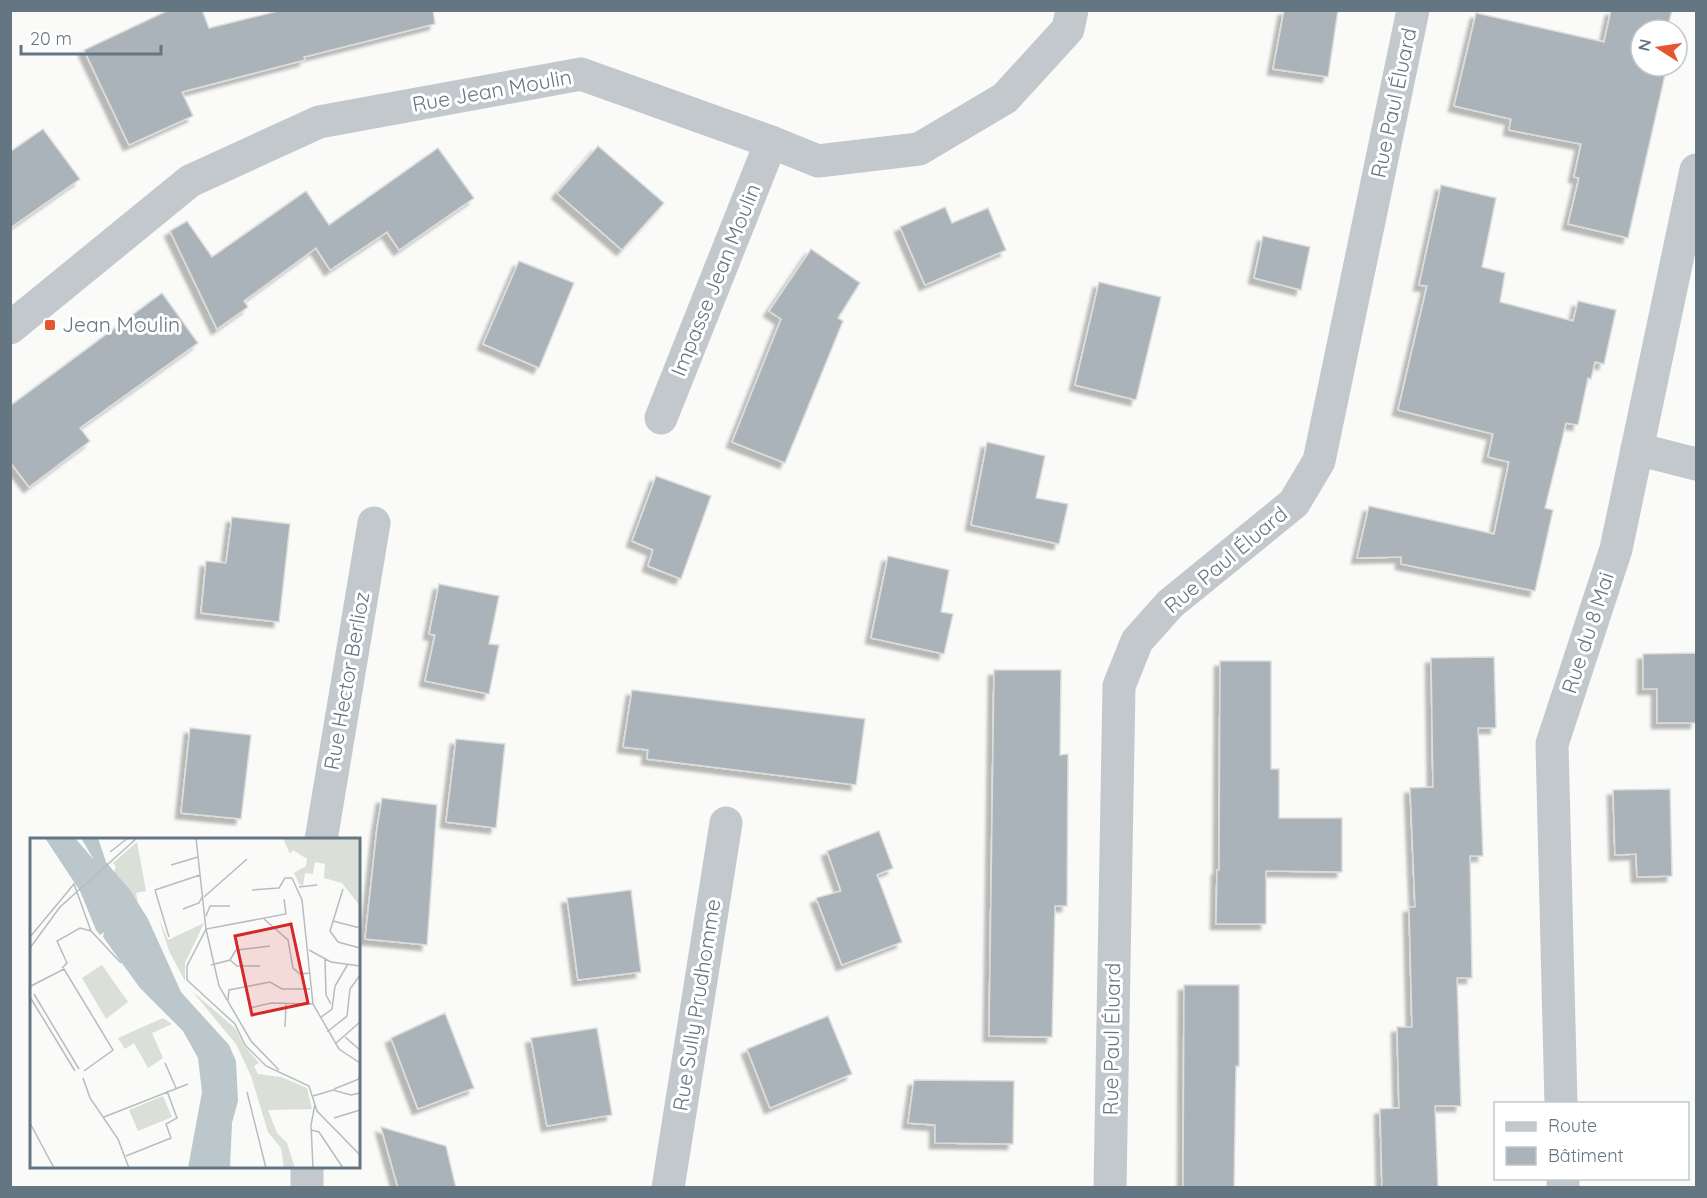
<svg xmlns="http://www.w3.org/2000/svg" width="1707" height="1198" font-family="Quicksand,sans-serif">
<defs>
<filter id="shadow"><feDropShadow dx="-5.5" dy="5.5" stdDeviation="1.5" flood-color="#0004"/></filter>
</defs>
<rect width="100%" height="100%" fill="#fafaf8"/>
<g fill="#aab3b9" stroke="#dcdcda" stroke-width="1.5" filter="url(#shadow)">
<path d="M 169,10 L 202,10 L 209,28 L 282,10 L 433,10 L 435,24 L 304,57 L 305,60 L 182,92 L 193,116 L 129,145 L 84,50 Z"/>
<path d="M 1284,10 L 1338,10 L 1328,77 L 1273,69 Z"/>
<path d="M 1611,10 L 1672,10 L 1667,30 L 1641,30 L 1641,66 L 1667,66 L 1628,238 L 1568,224 L 1579,178 L 1574,177 L 1581,144 L 1509,130 L 1511,119 L 1454,106 L 1476,13 L 1604,42 Z"/>
<path d="M 43,129 L 80,179 L 10,228 L 10,152 Z"/>
<path d="M 598,146 L 664,203 L 622,250 L 557,193 Z"/>
<path d="M 438,148 L 474,198 L 399,250 L 387,232 L 330,270 L 316,248 L 244,301 L 248,307 L 217,329 L 170,231 L 187,221 L 212,257 L 306,191 L 329,225 Z"/>
<path d="M 1441,185 L 1496,198 L 1482,267 L 1505,273 L 1500,302 L 1573,321 L 1578,301 L 1616,310 L 1604,364 L 1595,362 L 1591,379 L 1588,378 L 1578,425 L 1566,423 L 1545,508 L 1553,510 L 1535,591 L 1401,564 L 1401,557 L 1357,558 L 1369,506 L 1494,534 L 1509,462 L 1488,457 L 1493,434 L 1398,410 L 1427,286 L 1419,285 Z"/>
<path d="M 945,207 L 952,223 L 988,208 L 1006,250 L 925,285 L 900,227 Z"/>
<path d="M 1263,236 L 1310,247 L 1301,290 L 1254,278 Z"/>
<path d="M 811,249 L 860,283 L 838,318 L 843,321 L 785,463 L 732,442 L 781,319 L 769,311 Z"/>
<path d="M 519,261 L 574,283 L 539,368 L 483,344 Z"/>
<path d="M 1099,282 L 1161,297 L 1136,400 L 1075,385 Z"/>
<path d="M 162,293 L 198,343 L 80,428 L 90,441 L 29,487 L 10,462 L 10,406 Z"/>
<path d="M 987,442 L 1045,456 L 1036,498 L 1068,504 L 1059,544 L 971,525 Z"/>
<path d="M 656,476 L 711,496 L 681,579 L 648,566 L 653,550 L 632,541 Z"/>
<path d="M 232,517 L 290,524 L 279,622 L 201,613 L 206,561 L 226,563 Z"/>
<path d="M 888,556 L 949,570 L 941,612 L 953,614 L 944,654 L 871,638 Z"/>
<path d="M 439,584 L 499,596 L 489,644 L 499,645 L 489,694 L 425,681 L 435,635 L 429,634 Z"/>
<path d="M 1696,653 L 1696,723 L 1657,723 L 1657,689 L 1643,689 L 1643,654 Z"/>
<path d="M 1494,657 L 1496,728 L 1478,728 L 1483,856 L 1470,856 L 1472,978 L 1457,978 L 1461,1106 L 1435,1106 L 1438,1188 L 1382,1188 L 1380,1109 L 1399,1108 L 1397,1027 L 1412,1027 L 1409,907 L 1415,907 L 1410,788 L 1433,787 L 1431,658 Z"/>
<path d="M 1220,661 L 1271,661 L 1271,769 L 1279,769 L 1279,818 L 1342,818 L 1342,872 L 1266,871 L 1266,924 L 1216,924 L 1217,870 L 1219,870 Z"/>
<path d="M 994,670 L 1061,670 L 1060,755 L 1068,754 L 1067,906 L 1055,906 L 1052,1037 L 989,1036 Z"/>
<path d="M 632,690 L 865,719 L 856,785 L 647,759 L 648,750 L 623,747 Z"/>
<path d="M 190,728 L 251,735 L 241,819 L 181,813 Z"/>
<path d="M 456,739 L 505,744 L 496,828 L 446,822 Z"/>
<path d="M 1670,789 L 1672,876 L 1637,877 L 1636,854 L 1615,855 L 1613,790 Z"/>
<path d="M 382,798 L 437,805 L 427,945 L 365,939 L 377,828 Z"/>
<path d="M 879,831 L 893,868 L 877,875 L 902,942 L 842,965 L 816,898 L 841,891 L 827,851 Z"/>
<path d="M 631,890 L 641,972 L 578,980 L 567,898 Z"/>
<path d="M 1184,985 L 1239,985 L 1239,1066 L 1236,1066 L 1234,1188 L 1183,1188 Z"/>
<path d="M 445,1013 L 474,1088 L 418,1109 L 391,1038 Z"/>
<path d="M 828,1016 L 852,1074 L 770,1108 L 747,1049 Z"/>
<path d="M 597,1028 L 612,1115 L 547,1126 L 531,1038 Z"/>
<path d="M 914,1080 L 1014,1081 L 1013,1144 L 935,1143 L 935,1125 L 908,1123 Z"/>
<path d="M 381,1127 L 446,1146 L 456,1188 L 398,1188 Z"/>
</g>
<g fill="none" stroke-linecap="round" stroke-linejoin="round">
<g stroke="#c3c8cc" stroke-width="33">
<path d="M 10,328 L 190,181 L 319,122 L 581,74 L 771,142 L 818,161 L 919,149 L 1005,98 L 1068,29 L 1072,10"/>
<path d="M 661,418 L 771,142"/>
<path d="M 1637,449 L 1696,464"/>
<path d="M 321,840 L 374,523"/>
<path d="M 1561,1104 L 1552,744 L 1616,549 L 1696,170"/>
<path d="M 1563,1178 L 1563,1188"/>
<path d="M 307,1188 L 307,1166"/>
<path d="M 668,1188 L 726,823"/>
<path d="M 1110,1188 L 1119,686 L 1137,641 L 1170,604 L 1294,503 L 1319,461 L 1413,10"/>
</g>
</g>
<rect fill="#e4572e" stroke="#fff" stroke-width="2" x="44" y="319" width="12" height="12" rx="3"/>
<g text-anchor="middle" stroke-width="6" stroke-linejoin="round" paint-order="stroke">
<g font-size="21" fill="#657683" stroke="#fff">
<text transform="translate(492 91) rotate(-10)" y="7">Rue Jean Moulin</text>
<text transform="translate(1394 103) rotate(-78)" y="7">Rue Paul Éluard</text>
<text transform="translate(716 280) rotate(-68)" y="7">Impasse Jean Moulin</text>
<text transform="translate(1226 560) rotate(-40)" y="7">Rue Paul Éluard</text>
<text transform="translate(1588 633) rotate(-72)" y="7">Rue du 8 Mai</text>
<text transform="translate(347 681) rotate(-80)" y="7">Rue Hector Berlioz</text>
<text transform="translate(697 1005) rotate(-81)" y="7">Rue Sully Prudhomme</text>
<text transform="translate(1112 1039) rotate(-89)" y="7">Rue Paul Éluard</text>
</g>
<g font-size="21" fill="#657683" stroke="#fff" text-anchor="start">
<text x="62" y="332">Jean Moulin</text>
</g>
</g>
<g transform="translate(30 838)">
<rect width="330" height="330" fill="#fafaf8"/>
<path d="M 107,4 L 116,53 L 106,55 L 83,25 ZM 72,127 L 98,164 L 76,181 L 52,140 ZM 133,180 L 142,186 L 122,195 L 133,220 L 118,230 L 104,205 L 95,211 L 88,200 Z" fill="#dadfd7"/>
<path d="M 253,0 L 330,0 L 330,68 L 312,45 L 294,40 L 295,26 L 285,24 L 283,36 L 275,35 L 273,48 L 269,46 L 264,35 L 276,28 L 277,21 L 263,12 L 260,16 ZM 86,27 L 106,55 L 108,64 L 84,35 ZM 128,78 L 138,102 L 174,85 L 155,125 L 155,143 L 139,113 ZM 162,153 L 206,191 L 214,208 L 229,225 L 224,228 L 228,236 L 251,239 L 277,250 L 282,271 L 238,272 L 247,295 L 257,305 L 265,330 L 254,330 L 251,310 L 238,294 L 221,238 L 206,206 Z" fill="#dadfd7"/>
<path d="M 133,258 L 142,279 L 108,293 L 99,272 Z" fill="#dadfd7"/>
<path d="M 15,0 L 45,0 L 64,22 L 51,0 L 68,0 L 76,24 L 100,52 L 118,81 L 151,154 L 199,207 L 206,223 L 208,263 L 202,285 L 200,330 L 158,330 L 172,254 L 168,220 L 153,193 L 110,150 L 73,99 L 74,94 L 70,97 L 66,92 L 50,53 Z" fill="#bbc7cb"/>
<path fill="none" stroke="#b5bdc2" stroke-width="1.5" d="M 166,0 L 176,91 L 157,128 L 157,142 L 205,186 L 215,207 L 236,228 L 279,248 L 287,273 L 330,317M 80,14 L 98,0M 141,27 L 168,19M 262,40 L 272,62 L 283,166 L 309,211 L 330,225M 269,49 L 287,47M 313,51 L 300,93 L 308,104 L 330,110M 222,52 L 249,50 L 255,40 L 262,40M 174,59 L 217,21M 153,71 L 169,65 L 173,57M 176,78 L 180,68 L 200,68M 234,81 L 258,102 L 263,130 L 270,136 L 280,135M 303,83 L 330,90M 0,99 L 44,46 L 61,93M 139,99 L 125,52 L 170,37M 0,110 L 30,69 L 107,0M 279,112 L 301,124 L 330,128M 295,121 L 296,157 L 301,166M 200,122 L 207,128 L 230,128M 181,127 L 200,122 L 206,112 L 240,108M 32,130 L 37,125 L 27,103 L 50,90 L 61,93 L 91,125M 1,148 L 34,131 L 83,212 L 54,233M 4,156 L 49,231M 0,159 L 45,233M 198,162 L 199,152 L 240,144 L 252,151 L 280,151M 220,170 L 241,165 L 283,166M 290,180 L 302,171 L 305,148 L 318,126M 255,189 L 256,166M 297,194 L 317,178 L 320,151 L 330,137M 315,199 L 330,212M 305,206 L 330,184M 135,225 L 146,250M 249,232 L 221,203 L 189,148 L 176,91 L 256,76 L 254,61M 53,240 L 60,260 L 88,301 L 99,330M 304,251 L 329,241 L 329,237M 217,254 L 236,330M 283,258 L 303,252 L 321,257 L 330,255M 74,279 L 158,246M 304,280 L 330,272M 0,285 L 24,330M 281,292 L 289,294 L 313,330M 96,318 L 141,300 L 136,286 L 147,280 L 137,253M 283,330 L 281,287 L 285,266"/>
<path fill="#d62828" fill-opacity="0.15" stroke="#d62828" stroke-width="3" d="M 261,86 L 278,165 L 222,177 L 205,98 Z"/>
<rect width="330" height="330" fill="none" stroke="#657683" stroke-width="3"/>
</g>
<rect width="1707" height="1198" fill="none" stroke="#657683" stroke-width="24"/>
<rect x="1494" y="1102" width="195" height="78" fill="#ffffff" stroke="#c1c8cd" stroke-width="1.5"/>
<rect x="1506" y="1122" width="30" height="9" fill="#c3c8cc" stroke="#c1c8cd" stroke-width="1.5"/>
<text x="1548" y="1132" font-size="18" fill="#657683">Route</text>
<rect x="1506" y="1147" width="30" height="18" fill="#aab3b9" stroke="#c1c8cd" stroke-width="1.5"/>
<text x="1548" y="1162" font-size="18" fill="#657683">Bâtiment</text>
<g transform="translate(1659 48) rotate(282)"><circle r="28" fill="#ffffff" stroke="#c1c8cd" stroke-width="1.5"/>
<path d="M0-4.5L10 22L0 15L-10 22Z" fill="#e4572e"/>
<text y="-9" font-size="16" font-weight="bold" text-anchor="middle" fill="#657683">N</text>
</g>
<path d="M21 45v9h140v-9" fill="none" stroke="#657683" stroke-width="3"/>
<text x="30" y="45" font-size="18" fill="#657683" stroke="#ffffff" stroke-width="4.5" paint-order="stroke">20 m</text>
</svg>
